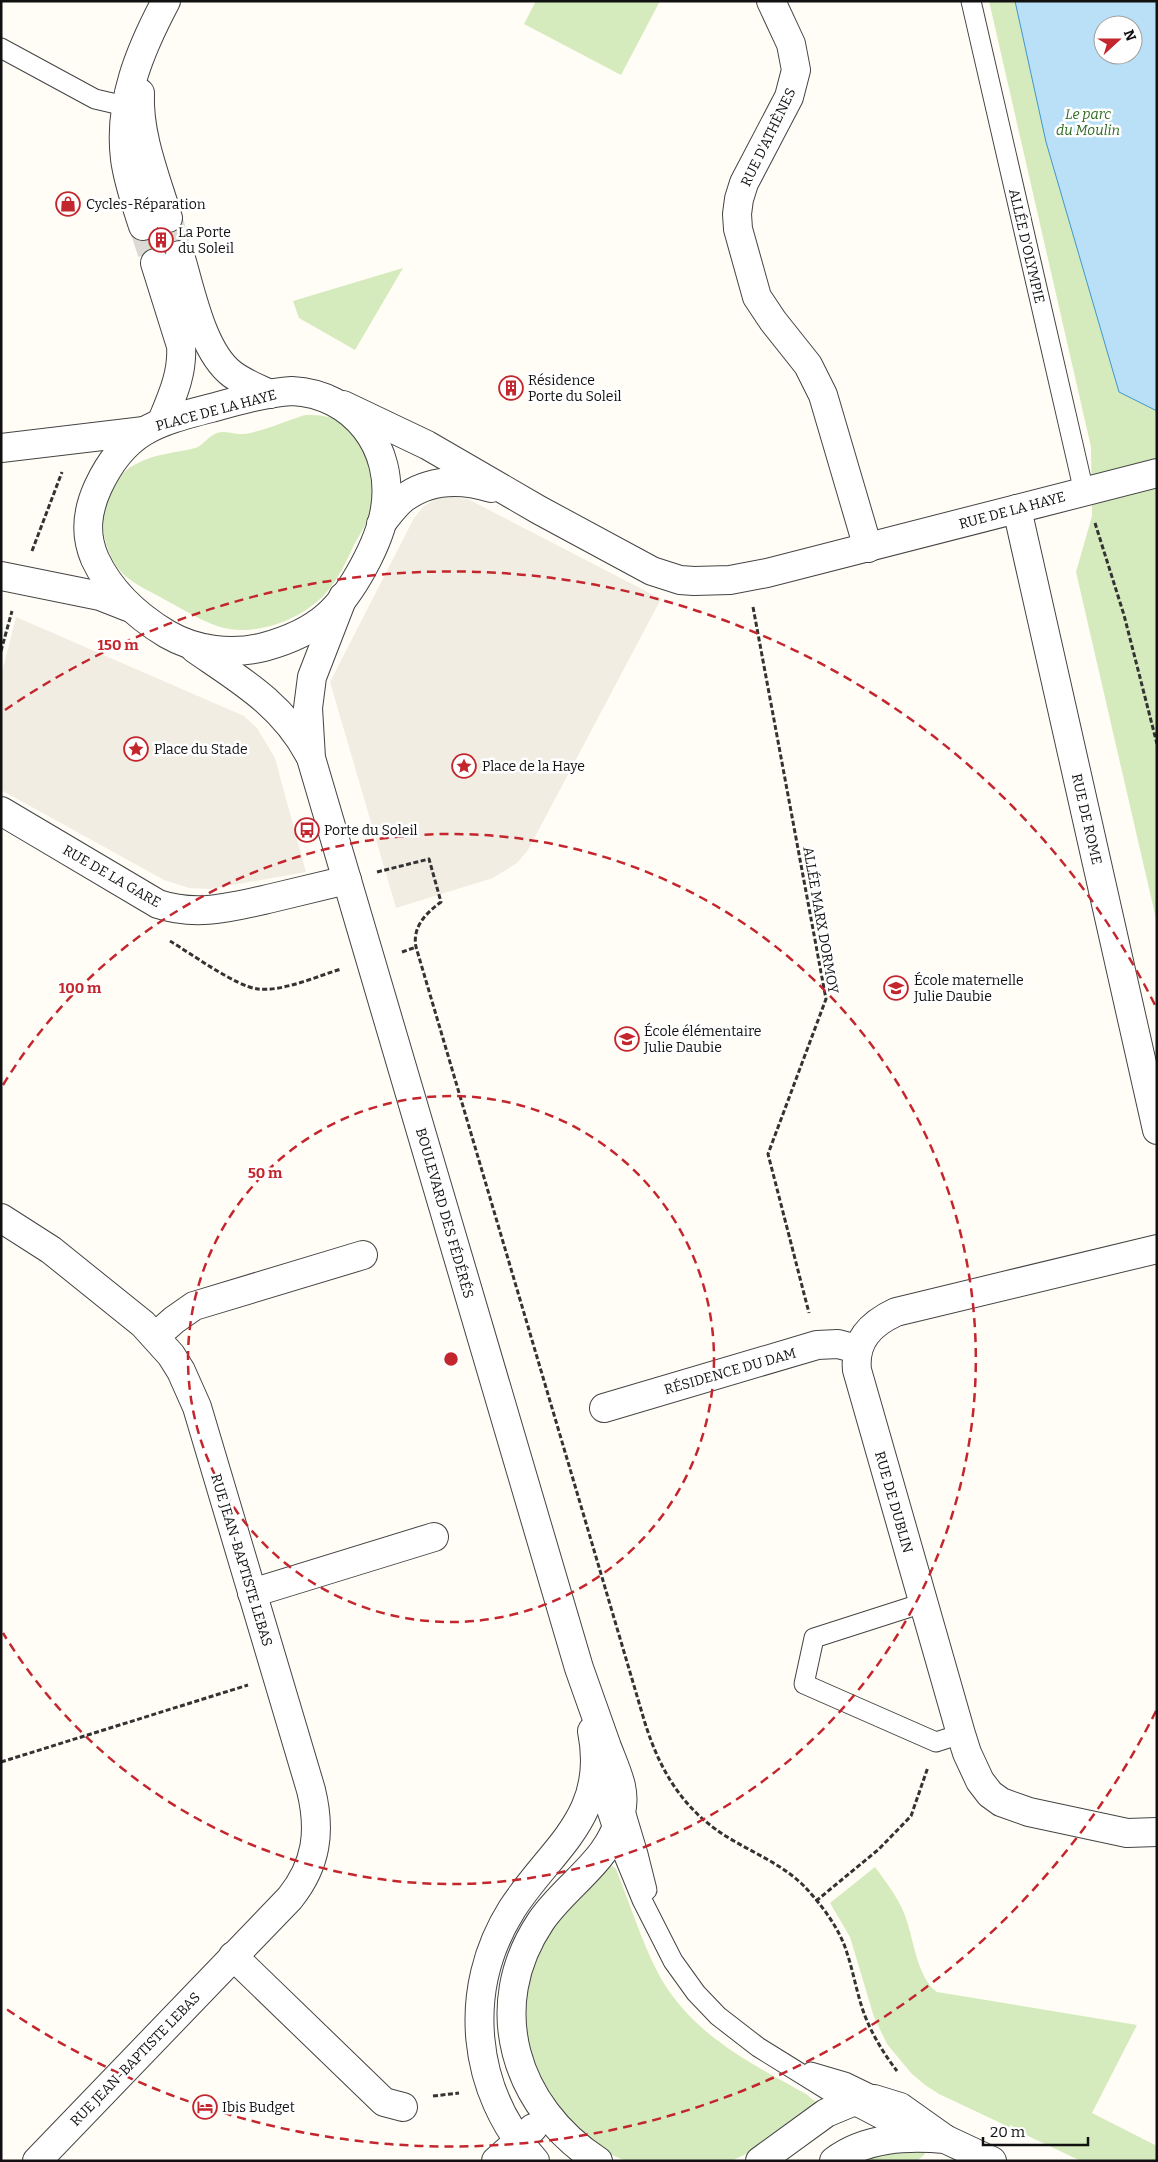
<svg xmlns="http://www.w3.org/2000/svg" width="1158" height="2162" font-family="Bitter,serif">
<rect width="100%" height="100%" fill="#fffdf5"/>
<g fill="#d5ebbd" fill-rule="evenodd">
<path d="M 536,1 L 660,1 L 621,75 L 524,24 Z"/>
<path d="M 989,1 L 1157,1 L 1157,923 L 1076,572 L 1092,516 L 1091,447 ZM 1103,25 L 1133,25 L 1133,55 L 1103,55 Z"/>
<path d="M 403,268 L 355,350 L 299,318 L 293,301 Z"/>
<path d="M 305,415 C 313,415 321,415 328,417 C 362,426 375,472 372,503 C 371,518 361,532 354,545 C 346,562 338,580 325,594 C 300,621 253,638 217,626 C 200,620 184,610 169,602 C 154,593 136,586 123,574 C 105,555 99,526 106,502 C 111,487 121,471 136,464 C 153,454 176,453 195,448 C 203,446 208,436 217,433 C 226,430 234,435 243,434 C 258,433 289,420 305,415 Z"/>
<path d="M 607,1865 L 611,1865 L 616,1869 C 630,1904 641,1940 658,1973 C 689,2032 749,2063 806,2094 L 816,2102 L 816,2106 L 755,2150 L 731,2161 L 626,2161 L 612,2155 L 580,2136 L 543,2092 L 522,2029 L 527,1976 L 549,1924 Z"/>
<path d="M 875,1867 C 886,1882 897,1896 904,1913 C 914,1937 916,1977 937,1992 L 1137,2025 L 1092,2113 L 1157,2146 L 1157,2161 L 1081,2161 L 939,2094 L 925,2085 L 911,2073 L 887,2044 L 874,2017 L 850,1937 L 830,1903 Z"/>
<path d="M 881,2151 L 923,2151 L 925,2154 L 917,2161 L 852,2161 Z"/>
</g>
<g fill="#f1ede2">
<path d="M 451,497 L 468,499 L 661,599 L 528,850 L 517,863 L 493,878 L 396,908 L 330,682 L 414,518 L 424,506 L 436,499 Z"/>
<path d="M 16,617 L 244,716 L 257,728 L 275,758 L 306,872 L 210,889 L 189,888 L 164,880 L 1,790 L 1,676 Z"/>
</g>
<path fill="#b9e0f7" stroke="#3f96cf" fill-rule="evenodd" d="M 1015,1 L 1157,1 L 1157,411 L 1119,392 L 1046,142 ZM 1103,25 L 1133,25 L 1133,55 L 1103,55 Z"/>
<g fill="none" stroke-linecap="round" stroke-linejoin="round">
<g stroke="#dbdad3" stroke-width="28" stroke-dasharray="28 14" stroke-linecap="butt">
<path d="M 168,218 L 180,255"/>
<path d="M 143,226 L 155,263"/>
</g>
<g stroke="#444" stroke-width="21">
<g id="service">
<path d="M 971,1 L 1084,492"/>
<path d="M 1,48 L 95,99 L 138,109"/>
<path d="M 923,1603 L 814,1638 L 804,1684 L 936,1742 L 961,1734"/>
<path d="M 595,1775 L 614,1832 L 642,1900 L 673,1961 L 696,1993 L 718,2016 L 758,2047 L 837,2096 L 915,2137"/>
<path d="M 623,1804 L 638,1854 L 647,1890"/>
<path d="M 811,2072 L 845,2082 L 880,2099"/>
</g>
</g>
<g stroke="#444" stroke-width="30">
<g id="minor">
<path d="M 771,1 L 791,44 L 796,70 L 789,97 L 744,183 L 739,199 L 737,214 L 738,229 L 757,297 L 773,321 L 808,365 L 823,395 L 868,548"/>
<path d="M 343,405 L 427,445 L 539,510 L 652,571 L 680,580 L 694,581 L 730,580 L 767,573 L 1157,473"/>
<path d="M 1017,509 L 1157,1130"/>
<path d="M 381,524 C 388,515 395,505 404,498 C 430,479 462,479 491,488"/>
<path d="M 1,811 L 158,904 C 197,917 233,907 272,898 C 297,892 322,886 347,880"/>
<path d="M 1,1218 L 51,1250 L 143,1324 L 171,1355 L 181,1371 L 197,1407 L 311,1790 C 321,1831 317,1864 290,1898 L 37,2161"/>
<path d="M 1157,1249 L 896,1312 C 870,1324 854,1341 857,1370 L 961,1734 L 967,1753 L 980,1781 L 990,1794 L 1001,1802 L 1029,1812 L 1127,1833 L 1157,1832"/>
<path d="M 156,1336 L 174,1320 L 194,1306 L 363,1255"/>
<path d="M 604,1408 L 817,1345 L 838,1344 L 857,1349"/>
<path d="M 252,1593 L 434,1537"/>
<path d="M 233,1956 L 384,2102 L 403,2107"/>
</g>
</g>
<g stroke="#444" stroke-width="30">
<g id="tertiary">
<path d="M 140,93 C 138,135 156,178 168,218"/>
<path d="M 143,226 C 136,204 128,182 125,159 C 118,102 140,50 166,1"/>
<path d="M 180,255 C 191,291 202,351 232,374 C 244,383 257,388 270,394"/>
<path d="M 155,263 L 181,346 C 183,373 172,397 162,421"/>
<path d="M 292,391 C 354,394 395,448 385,509 C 380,542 352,594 327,616 C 310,631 286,641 264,647 C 232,655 196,651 167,634 C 137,616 110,591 95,559 C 84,534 87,511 98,487 C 125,429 157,422 215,407 C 240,400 265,393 292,391 Z"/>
<path d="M 1,448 L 144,431"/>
<path d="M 1,576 L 100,596 L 128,607"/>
<path d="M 343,597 L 312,677 L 308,708 L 311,758 L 579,1668 C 588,1694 598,1721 607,1747 C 612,1760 618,1773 621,1786 C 623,1795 623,1804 621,1812 C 612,1860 566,1884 541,1921 C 483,2007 515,2107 598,2161"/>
<path d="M 195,649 C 240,680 282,704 309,754"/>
<path d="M 496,2161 L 533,2128"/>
<path d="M 535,2161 C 471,2091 461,1990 512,1909 C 552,1847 609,1817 592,1731"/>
<path d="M 760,2161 L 826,2113 L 850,2103 L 874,2099 L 900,2107 L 945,2139 L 992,2161"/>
<path d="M 834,2161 C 866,2137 907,2136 945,2139"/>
</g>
</g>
<g stroke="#333" stroke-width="3" stroke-dasharray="5 2.5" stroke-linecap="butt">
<path d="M 1095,523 L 1124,615 L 1157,744"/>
<path d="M 32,551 L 62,472"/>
<path d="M 753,607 L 826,999 L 768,1154 L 809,1313"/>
<path d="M 1,651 L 12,611"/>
<path d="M 377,872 L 429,859 L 441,902 C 426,913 412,927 416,947 L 645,1723 C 661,1774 686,1814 734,1841 C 758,1855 784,1866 804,1886 C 821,1904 840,1929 847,1953 C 854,1974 857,1995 865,2016 C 873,2036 884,2054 897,2071"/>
<path d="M 170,941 C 190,953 237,987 258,989 C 282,992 318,976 341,969"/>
<path d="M 402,952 L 416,947"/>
<path d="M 1,1762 L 248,1685"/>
<path d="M 816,1901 L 879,1849 L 911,1816 L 928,1767"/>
<path d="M 433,2096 L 459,2093"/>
</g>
<use href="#service" stroke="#fff" stroke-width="19"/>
<use href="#minor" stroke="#fff" stroke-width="28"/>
<use href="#tertiary" stroke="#fff" stroke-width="28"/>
</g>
<g fill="none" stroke="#c4262e" stroke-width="2.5" stroke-dasharray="9 6">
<circle cx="451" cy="1359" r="263"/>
<path d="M3 1085A525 525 0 1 1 3 1633"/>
<path d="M1156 1711A788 788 0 0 1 5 2008M5 710A788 788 0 0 1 1156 1007"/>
</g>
<defs>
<g id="shop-ring" transform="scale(1.25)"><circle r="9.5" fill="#fff" stroke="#c4262e" stroke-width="1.5"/><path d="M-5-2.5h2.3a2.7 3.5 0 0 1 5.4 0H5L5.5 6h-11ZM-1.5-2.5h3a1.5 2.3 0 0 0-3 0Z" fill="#c4262e"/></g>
<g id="building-ring" transform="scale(1.25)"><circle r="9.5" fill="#fff" stroke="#c4262e" stroke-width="1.5"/><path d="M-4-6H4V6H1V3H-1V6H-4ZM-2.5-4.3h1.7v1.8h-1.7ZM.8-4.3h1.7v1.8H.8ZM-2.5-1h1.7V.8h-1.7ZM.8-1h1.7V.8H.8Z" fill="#c4262e"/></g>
<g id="sight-ring" transform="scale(1.25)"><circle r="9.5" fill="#fff" stroke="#c4262e" stroke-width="1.5"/><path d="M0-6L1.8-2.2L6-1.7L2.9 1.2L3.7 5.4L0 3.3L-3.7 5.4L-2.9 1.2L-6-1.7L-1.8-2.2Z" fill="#c4262e"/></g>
<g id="bus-ring" transform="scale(1.25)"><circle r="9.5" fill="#fff" stroke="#c4262e" stroke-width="1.5"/><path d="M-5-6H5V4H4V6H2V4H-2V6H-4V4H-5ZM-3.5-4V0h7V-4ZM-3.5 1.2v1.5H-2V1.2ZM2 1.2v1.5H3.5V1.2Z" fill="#c4262e"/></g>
<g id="school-ring" transform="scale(1.25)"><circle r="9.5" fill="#fff" stroke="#c4262e" stroke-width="1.5"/><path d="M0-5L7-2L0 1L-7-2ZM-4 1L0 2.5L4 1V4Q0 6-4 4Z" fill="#c4262e"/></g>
<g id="hotel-ring" transform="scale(1.25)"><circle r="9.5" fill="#fff" stroke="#c4262e" stroke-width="1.5"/><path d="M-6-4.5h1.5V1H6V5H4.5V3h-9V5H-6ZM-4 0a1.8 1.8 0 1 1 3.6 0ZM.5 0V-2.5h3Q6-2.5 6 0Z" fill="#c4262e"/></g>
</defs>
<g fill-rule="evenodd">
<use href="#shop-ring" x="68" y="204"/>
<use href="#building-ring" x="161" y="240"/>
<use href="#building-ring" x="511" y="388"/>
<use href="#sight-ring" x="136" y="749"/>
<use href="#sight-ring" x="464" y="766"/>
<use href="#bus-ring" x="307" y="830"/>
<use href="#school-ring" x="896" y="988"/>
<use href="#school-ring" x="627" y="1039"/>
<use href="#hotel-ring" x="205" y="2107"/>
</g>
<g text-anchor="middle" stroke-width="5" stroke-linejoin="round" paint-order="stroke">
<g font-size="14" font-style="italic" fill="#2f6b1f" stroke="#fff">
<text x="1088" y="119">Le parc<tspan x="1088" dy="16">du Moulin</tspan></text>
</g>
<g font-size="14" fill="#111" stroke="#fff">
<text transform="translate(768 137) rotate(-64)" y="5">RUE D'ATHÈNES</text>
<text transform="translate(1027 246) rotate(77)" y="5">ALLÉE D'OLYMPIE</text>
<text transform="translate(216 410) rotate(-15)" y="5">PLACE DE LA HAYE</text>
<text transform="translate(1012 510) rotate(-15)" y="5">RUE DE LA HAYE</text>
<text transform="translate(1087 819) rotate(77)" y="5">RUE DE ROME</text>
<text transform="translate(112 876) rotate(30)" y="5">RUE DE LA GARE</text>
<text transform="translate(821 920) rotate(80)" y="5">ALLÉE MARX DORMOY</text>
<text transform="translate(445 1213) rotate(74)" y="5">BOULEVARD DES FÉDÉRÉS</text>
<text transform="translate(730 1371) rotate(-16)" y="5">RÉSIDENCE DU DAM</text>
<text transform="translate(894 1502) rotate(74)" y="5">RUE DE DUBLIN</text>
<text transform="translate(242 1560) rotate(73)" y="5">RUE JEAN-BAPTISTE LEBAS</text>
<text transform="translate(135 2059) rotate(-46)" y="5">RUE JEAN-BAPTISTE LEBAS</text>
</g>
<g font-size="14" fill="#111" stroke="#fff" text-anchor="start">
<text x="86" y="209">Cycles-Réparation</text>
<text x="178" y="237">La Porte<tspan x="178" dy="16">du Soleil</tspan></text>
<text x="528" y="385">Résidence<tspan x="528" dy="16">Porte du Soleil</tspan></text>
<text x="154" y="754">Place du Stade</text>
<text x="482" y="771">Place de la Haye</text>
<text x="324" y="835">Porte du Soleil</text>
<text x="914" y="985">École maternelle<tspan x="914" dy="16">Julie Daubie</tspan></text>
<text x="644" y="1036">École élémentaire<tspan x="644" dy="16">Julie Daubie</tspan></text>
<text x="222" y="2112">Ibis Budget</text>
</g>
</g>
<circle cx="451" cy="1359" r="8" fill="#c4262e" stroke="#fff" stroke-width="2.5"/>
<g font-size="15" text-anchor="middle" font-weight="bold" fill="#c4262e" stroke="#fff" stroke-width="5" stroke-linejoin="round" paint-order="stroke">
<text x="118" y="650">150 m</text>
<text x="80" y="993">100 m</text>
<text x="265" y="1178">50 m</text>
</g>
<rect width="1158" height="2162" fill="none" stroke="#111111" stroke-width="5"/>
<g transform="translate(1118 40) rotate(69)"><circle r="24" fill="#ffffff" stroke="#a0a0a0"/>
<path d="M0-4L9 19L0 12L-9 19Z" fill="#c4262e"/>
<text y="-8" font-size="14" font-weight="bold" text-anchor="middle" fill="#111111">N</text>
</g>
<path d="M983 2137v8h105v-8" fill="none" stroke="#111111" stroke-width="2.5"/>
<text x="990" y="2137" font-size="15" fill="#111111" stroke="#ffffff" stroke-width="4" paint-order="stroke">20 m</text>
</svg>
